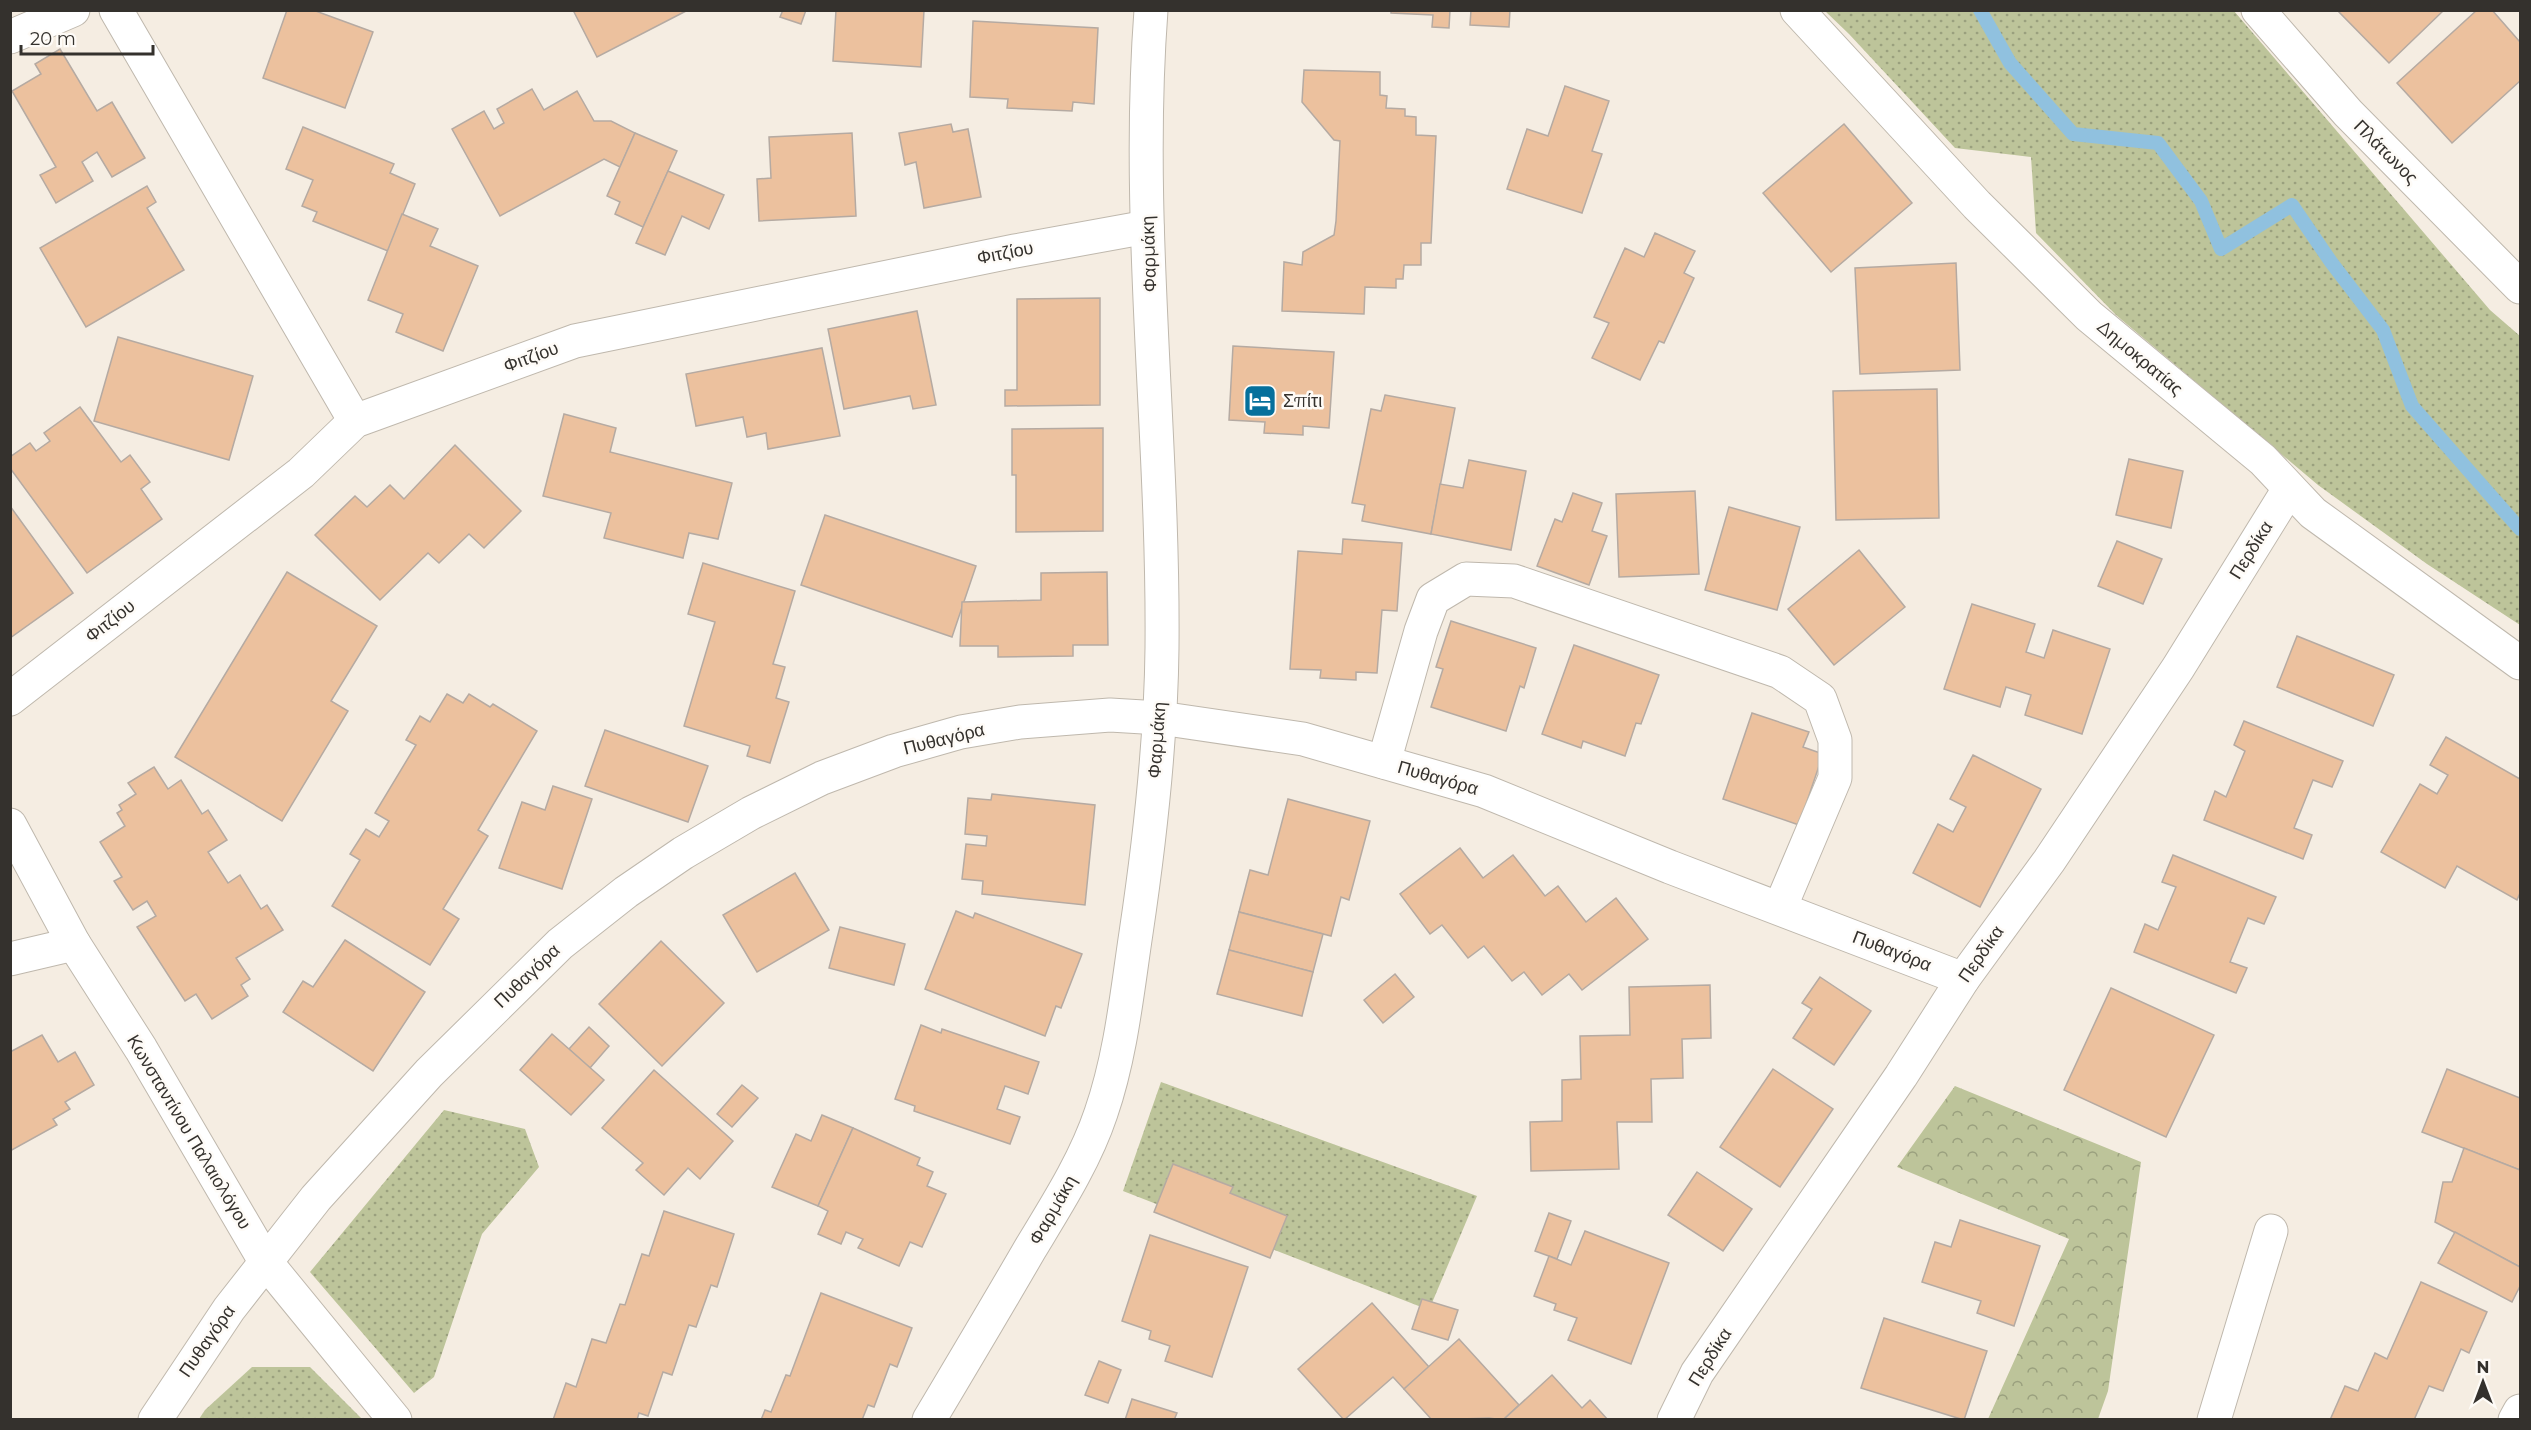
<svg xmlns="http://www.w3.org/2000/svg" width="2531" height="1430" font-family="Montserrat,sans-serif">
<defs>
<pattern id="grass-dots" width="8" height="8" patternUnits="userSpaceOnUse" patternTransform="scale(1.5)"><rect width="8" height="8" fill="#bdc49a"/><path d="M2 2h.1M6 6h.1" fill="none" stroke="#9aa07e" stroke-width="1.8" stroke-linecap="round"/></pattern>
<pattern id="park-crowns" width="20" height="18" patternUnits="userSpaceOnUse" patternTransform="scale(1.5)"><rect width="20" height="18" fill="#bdc49a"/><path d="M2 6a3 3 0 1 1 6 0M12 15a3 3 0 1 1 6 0" fill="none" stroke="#9aa07e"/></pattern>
</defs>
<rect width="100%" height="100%" fill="#f5ede2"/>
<g fill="url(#grass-dots)">
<path d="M 1825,11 L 2234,11 L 2490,310 L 2520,336 L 2520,625 L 2427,564 L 2318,485 L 2116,315 L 2036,233 L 2031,157 L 1955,148 L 1849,34 Z"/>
<path d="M 1161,1082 L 1477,1196 L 1429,1310 L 1123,1191 Z"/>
<path d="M 444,1110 L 525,1129 L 539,1167 L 482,1234 L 434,1377 L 414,1393 L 310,1272 Z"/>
<path d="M 252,1367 L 310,1367 L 362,1419 L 199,1419 L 205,1410 Z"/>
</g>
<path fill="url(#park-crowns)" d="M 1955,1086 L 2141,1162 L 2108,1391 L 2098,1419 L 1988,1419 L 2069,1239 L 1897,1167 Z"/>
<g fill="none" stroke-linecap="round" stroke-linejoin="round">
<path stroke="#90c1df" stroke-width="14" d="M 1980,10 L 2010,63 L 2073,134 L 2158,143 L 2201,201 L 2221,249 L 2292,205 L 2331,262 L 2383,330 L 2412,406 L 2520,529"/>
</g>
<g fill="#ecc19e" stroke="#b5aaa2" stroke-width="1.5">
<path d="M 287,10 L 313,10 L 373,32 L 345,108 L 263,78 Z"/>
<path d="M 573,10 L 688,10 L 597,57 Z"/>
<path d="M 783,10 L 806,10 L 801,24 L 780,17 Z"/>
<path d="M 836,10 L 924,10 L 921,67 L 833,61 Z"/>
<path d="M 1391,10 L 1450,10 L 1449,28 L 1432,27 L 1433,15 L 1391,13 Z"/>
<path d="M 1471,10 L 1510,10 L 1509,27 L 1470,25 Z"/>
<path d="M 2340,10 L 2444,10 L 2389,63 L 2339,12 Z"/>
<path d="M 2477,10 L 2492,10 L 2520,42 L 2520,81 L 2452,143 L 2397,83 Z"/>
<path d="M 973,21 L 1098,28 L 1094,104 L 1073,102 L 1072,111 L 1007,108 L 1008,99 L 970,97 Z"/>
<path d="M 60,49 L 97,111 L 112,102 L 145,158 L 112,177 L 97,152 L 82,162 L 93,181 L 56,203 L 40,175 L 56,167 L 12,91 L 41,74 L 35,64 Z"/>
<path d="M 1304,70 L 1380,72 L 1380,95 L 1387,96 L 1386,108 L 1405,109 L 1405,116 L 1416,117 L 1416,135 L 1436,136 L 1431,243 L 1421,243 L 1421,265 L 1404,265 L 1403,279 L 1396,279 L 1396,288 L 1365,287 L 1364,314 L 1282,311 L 1284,262 L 1302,265 L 1303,252 L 1334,235 L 1336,221 L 1340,141 L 1334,140 L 1302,102 Z"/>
<path d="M 1565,86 L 1609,101 L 1592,151 L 1602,154 L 1582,213 L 1507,189 L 1527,129 L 1548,136 Z"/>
<path d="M 532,89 L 544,110 L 577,91 L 594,121 L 611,121 L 635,133 L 620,167 L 604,159 L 500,216 L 452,129 L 484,111 L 494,129 L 504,123 L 497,109 Z"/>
<path d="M 951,124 L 953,132 L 968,129 L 981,197 L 924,208 L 916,162 L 905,165 L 899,133 Z"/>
<path d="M 1844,124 L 1912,203 L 1831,272 L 1763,193 Z"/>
<path d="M 303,127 L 394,164 L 390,173 L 415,184 L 388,251 L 313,221 L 317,212 L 302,206 L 313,180 L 286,169 Z"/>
<path d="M 635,133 L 677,151 L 643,227 L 615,214 L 620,202 L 607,196 Z"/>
<path d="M 852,133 L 856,216 L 759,221 L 757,179 L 771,178 L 769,137 Z"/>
<path d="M 668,171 L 724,195 L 709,229 L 682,216 L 665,255 L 636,243 Z"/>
<path d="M 147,186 L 156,202 L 147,208 L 184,270 L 86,327 L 40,248 Z"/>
<path d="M 402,214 L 438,229 L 430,246 L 478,266 L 443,351 L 396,332 L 403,314 L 368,300 Z"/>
<path d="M 1655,233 L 1695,251 L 1684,273 L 1694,278 L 1664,343 L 1659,341 L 1640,380 L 1592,358 L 1609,323 L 1594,317 L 1625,248 L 1644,257 Z"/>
<path d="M 1956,263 L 1960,370 L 1860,374 L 1855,268 Z"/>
<path d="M 1100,298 L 1100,405 L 1005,406 L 1005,390 L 1017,390 L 1017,299 Z"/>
<path d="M 917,311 L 936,405 L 913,409 L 910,396 L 844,409 L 828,329 Z"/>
<path d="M 118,337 L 253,376 L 229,460 L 94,421 Z"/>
<path d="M 1233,346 L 1334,352 L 1329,428 L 1303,426 L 1303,435 L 1264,433 L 1265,422 L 1229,420 Z"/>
<path d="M 822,348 L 840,436 L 768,449 L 766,433 L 747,437 L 743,417 L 696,426 L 686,374 Z"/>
<path d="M 1937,389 L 1939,518 L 1836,520 L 1833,391 Z"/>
<path d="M 1385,395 L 1455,408 L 1431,534 L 1362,521 L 1365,505 L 1352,503 L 1371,409 L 1381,411 Z"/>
<path d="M 80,407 L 121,462 L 130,455 L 150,482 L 141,489 L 162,519 L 87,573 L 10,468 L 10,457 L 30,443 L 36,451 L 50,441 L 44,433 Z"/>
<path d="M 564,414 L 616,428 L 610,452 L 732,483 L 718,539 L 689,533 L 683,558 L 604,538 L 611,513 L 543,496 Z"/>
<path d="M 1103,428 L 1103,531 L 1016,532 L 1016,475 L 1012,475 L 1012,429 Z"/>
<path d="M 455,445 L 521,511 L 484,548 L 469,534 L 439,563 L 428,553 L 380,600 L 315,535 L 355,496 L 367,507 L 390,485 L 404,499 Z"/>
<path d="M 2129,459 L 2183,471 L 2171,528 L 2116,515 Z"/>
<path d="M 1469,460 L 1526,471 L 1511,550 L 1431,534 L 1440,484 L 1463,488 Z"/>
<path d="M 1695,491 L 1699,574 L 1619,577 L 1616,494 Z"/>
<path d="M 1573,493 L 1602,503 L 1592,531 L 1607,536 L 1589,585 L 1537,566 L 1555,519 L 1562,522 Z"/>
<path d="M 10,506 L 73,593 L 10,638 Z"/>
<path d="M 1729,507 L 1800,527 L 1777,610 L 1705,590 Z"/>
<path d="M 825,515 L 976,566 L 952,637 L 801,585 Z"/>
<path d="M 1343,539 L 1402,543 L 1397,611 L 1382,610 L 1377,673 L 1356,672 L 1356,680 L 1320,678 L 1321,670 L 1290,669 L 1298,551 L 1342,554 Z"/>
<path d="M 2117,541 L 2162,559 L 2143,604 L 2098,586 Z"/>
<path d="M 1859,550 L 1905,607 L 1834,665 L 1788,609 Z"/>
<path d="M 703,563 L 795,591 L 773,664 L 785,667 L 776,698 L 789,702 L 770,763 L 747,756 L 750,746 L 684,726 L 715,622 L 688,614 Z"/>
<path d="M 287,572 L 377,626 L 331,701 L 348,711 L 282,821 L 175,757 Z"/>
<path d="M 1107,572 L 1108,645 L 1073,645 L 1073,656 L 998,657 L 998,646 L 960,646 L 962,602 L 1041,600 L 1041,573 Z"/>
<path d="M 1972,604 L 2035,624 L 2026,652 L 2044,658 L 2053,630 L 2110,649 L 2082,734 L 2025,715 L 2031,695 L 2006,687 L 2000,707 L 1944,689 Z"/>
<path d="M 1451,621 L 1536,648 L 1524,688 L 1520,686 L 1506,731 L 1431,707 L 1443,669 L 1436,667 Z"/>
<path d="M 2297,636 L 2394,675 L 2373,726 L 2277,687 Z"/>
<path d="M 1574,645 L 1659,675 L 1641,724 L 1636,723 L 1625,756 L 1583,741 L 1581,748 L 1542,734 Z"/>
<path d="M 447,694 L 463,703 L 469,694 L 490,707 L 493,704 L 537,731 L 478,830 L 488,836 L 443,909 L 459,919 L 430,965 L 332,906 L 360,860 L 350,854 L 366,829 L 379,837 L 389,821 L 375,813 L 416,745 L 406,740 L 420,716 L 430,722 Z"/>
<path d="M 1752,713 L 1809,732 L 1803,747 L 1823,754 L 1799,825 L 1723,799 Z"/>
<path d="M 2244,721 L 2343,761 L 2332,787 L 2313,780 L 2294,828 L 2312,835 L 2303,859 L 2204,820 L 2215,791 L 2226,797 L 2245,751 L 2234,745 Z"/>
<path d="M 605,730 L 708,766 L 688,822 L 585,786 Z"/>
<path d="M 2446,737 L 2520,779 L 2520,893 L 2517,900 L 2457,866 L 2445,888 L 2381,852 L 2420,784 L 2437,794 L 2448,775 L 2430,765 Z"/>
<path d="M 1973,755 L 2041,789 L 1980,907 L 1913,873 L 1938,824 L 1953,832 L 1966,807 L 1950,799 Z"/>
<path d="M 154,767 L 168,789 L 181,780 L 202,814 L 208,810 L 227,840 L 208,852 L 228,883 L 240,875 L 261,909 L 267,905 L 283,930 L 236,958 L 250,979 L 241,985 L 248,996 L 212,1019 L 196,994 L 185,1001 L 137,927 L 156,916 L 147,901 L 133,910 L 114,881 L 122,877 L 100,842 L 125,826 L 117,813 L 122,810 L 119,805 L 136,794 L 128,783 Z"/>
<path d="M 553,786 L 592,799 L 562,889 L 499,868 L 522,802 L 545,810 Z"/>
<path d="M 992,794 L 1095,805 L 1085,905 L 982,894 L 983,881 L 962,879 L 966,844 L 986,846 L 987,836 L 965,834 L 968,798 L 991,800 Z"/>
<path d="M 1288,799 L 1370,821 L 1349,900 L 1341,897 L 1331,936 L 1239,912 L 1250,870 L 1268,875 Z"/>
<path d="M 1460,848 L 1483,878 L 1513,855 L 1545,896 L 1558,886 L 1586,922 L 1616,898 L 1648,939 L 1582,990 L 1569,974 L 1542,995 L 1524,972 L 1512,981 L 1484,946 L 1468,958 L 1442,925 L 1430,934 L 1400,894 Z"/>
<path d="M 2173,855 L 2276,897 L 2264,924 L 2248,918 L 2230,962 L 2247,968 L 2236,993 L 2134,952 L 2145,924 L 2158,930 L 2176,887 L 2162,882 Z"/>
<path d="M 795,873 L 829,930 L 757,972 L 723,915 Z"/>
<path d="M 956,911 L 973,918 L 975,913 L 1082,954 L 1061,1008 L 1056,1006 L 1045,1036 L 925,989 Z"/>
<path d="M 1239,912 L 1323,934 L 1313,972 L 1229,950 Z"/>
<path d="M 840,927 L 905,944 L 894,985 L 829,968 Z"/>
<path d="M 345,940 L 425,992 L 373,1071 L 283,1012 L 303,981 L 313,987 Z"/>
<path d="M 661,941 L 724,1003 L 662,1066 L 599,1004 Z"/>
<path d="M 1229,950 L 1313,972 L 1302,1016 L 1217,994 Z"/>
<path d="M 1395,974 L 1414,997 L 1383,1023 L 1364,1000 Z"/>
<path d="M 1820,977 L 1871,1011 L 1834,1065 L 1793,1038 L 1812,1009 L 1802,1003 Z"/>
<path d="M 1710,985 L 1711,1038 L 1682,1039 L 1683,1078 L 1651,1079 L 1652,1122 L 1617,1122 L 1619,1169 L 1531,1171 L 1530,1122 L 1562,1121 L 1562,1080 L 1581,1079 L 1580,1036 L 1630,1035 L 1629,987 Z"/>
<path d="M 2111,988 L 2214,1035 L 2166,1137 L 2064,1090 Z"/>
<path d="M 921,1025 L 941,1033 L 942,1029 L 1039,1062 L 1028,1094 L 1005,1086 L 997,1109 L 1020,1117 L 1010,1144 L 914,1111 L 915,1106 L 895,1099 Z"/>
<path d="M 589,1027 L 609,1046 L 590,1068 L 569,1049 Z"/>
<path d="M 552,1034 L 604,1080 L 571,1115 L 520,1070 Z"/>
<path d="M 42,1035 L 58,1062 L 75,1052 L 94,1085 L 65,1102 L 70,1109 L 53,1119 L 57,1125 L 10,1151 L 10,1052 Z"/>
<path d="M 1773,1069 L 1833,1109 L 1780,1187 L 1720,1147 Z"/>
<path d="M 2447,1069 L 2520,1098 L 2520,1170 L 2422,1132 Z"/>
<path d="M 654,1070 L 733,1141 L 700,1179 L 688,1168 L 664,1195 L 636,1170 L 643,1163 L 602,1128 Z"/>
<path d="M 742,1085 L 758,1098 L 732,1127 L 717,1114 Z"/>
<path d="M 822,1115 L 853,1128 L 818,1206 L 772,1187 L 796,1134 L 811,1141 Z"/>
<path d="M 853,1128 L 920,1158 L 917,1165 L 933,1172 L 927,1186 L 946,1194 L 922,1247 L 910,1242 L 899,1266 L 858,1248 L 863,1239 L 846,1232 L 841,1244 L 818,1234 L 828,1211 L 818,1206 Z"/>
<path d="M 2464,1148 L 2520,1170 L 2520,1267 L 2435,1222 L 2443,1182 L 2452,1182 Z"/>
<path d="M 1173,1164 L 1233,1187 L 1230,1193 L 1287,1216 L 1270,1258 L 1154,1212 Z"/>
<path d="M 1697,1172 L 1752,1209 L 1723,1251 L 1668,1215 Z"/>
<path d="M 664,1211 L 734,1234 L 717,1287 L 711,1285 L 696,1327 L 689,1325 L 672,1375 L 663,1372 L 648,1416 L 639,1413 L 637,1420 L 553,1420 L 566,1383 L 576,1387 L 592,1339 L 606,1343 L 620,1304 L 625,1305 L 642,1254 L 649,1256 Z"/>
<path d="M 1549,1213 L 1571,1221 L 1557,1259 L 1535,1251 Z"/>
<path d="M 1960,1220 L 2040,1246 L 2014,1326 L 1977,1313 L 1981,1301 L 1922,1282 L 1935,1242 L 1951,1247 Z"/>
<path d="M 1585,1231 L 1669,1263 L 1631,1364 L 1568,1340 L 1577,1318 L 1554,1310 L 1556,1304 L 1534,1296 L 1549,1256 L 1571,1265 Z"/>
<path d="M 2455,1232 L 2520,1267 L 2520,1286 L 2512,1302 L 2438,1263 Z"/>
<path d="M 1150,1235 L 1248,1267 L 1212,1377 L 1165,1361 L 1170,1346 L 1149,1339 L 1151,1331 L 1122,1321 Z"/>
<path d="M 2421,1282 L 2487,1312 L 2469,1353 L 2461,1349 L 2443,1391 L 2429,1386 L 2414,1420 L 2330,1420 L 2345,1386 L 2358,1391 L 2375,1353 L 2387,1359 Z"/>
<path d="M 821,1293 L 912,1328 L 897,1367 L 890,1364 L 874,1407 L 868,1405 L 862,1420 L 761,1420 L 765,1410 L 771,1412 L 786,1375 L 790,1376 Z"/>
<path d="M 1422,1299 L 1458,1310 L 1448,1340 L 1412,1329 Z"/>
<path d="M 1372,1303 L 1429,1367 L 1404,1389 L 1393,1377 L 1344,1420 L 1298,1369 Z"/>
<path d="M 1884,1318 L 1987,1351 L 1964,1420 L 1861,1388 Z"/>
<path d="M 1459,1339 L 1519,1405 L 1503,1420 L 1489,1418 L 1432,1420 L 1404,1389 Z"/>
<path d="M 1099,1361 L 1121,1370 L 1108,1403 L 1085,1395 Z"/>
<path d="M 1552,1375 L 1582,1408 L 1590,1400 L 1608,1420 L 1503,1420 Z"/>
<path d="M 1132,1399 L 1177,1413 L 1174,1420 L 1125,1420 Z"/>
</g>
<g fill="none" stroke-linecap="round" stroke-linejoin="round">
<g stroke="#bfb8ad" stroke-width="35">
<g id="street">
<path d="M 116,10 L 355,421"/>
<path d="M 1797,10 L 1977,205 L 2089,316 L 2263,460 L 2313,513 L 2520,663"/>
<path d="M 2258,10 L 2348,113 L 2520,287"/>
<path d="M 10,37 L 73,10"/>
<path d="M 10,699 L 301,473 L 355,421 L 575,341 L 1015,251 L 1147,227"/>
<path d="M 1384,762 L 1421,631 L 1433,599 L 1466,579 L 1514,581 L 1780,672 L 1820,699 L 1835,740 L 1835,778 L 1780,908"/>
<path d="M 10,959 L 74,944"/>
<path d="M 155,1420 L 229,1309 L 316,1198 L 429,1073 L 560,944 L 626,892 L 683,853 L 751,813 L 822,778 L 894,751 L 961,732 L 1020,722 L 1110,715 L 1160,718 L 1303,739 L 1484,791 L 1670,867 L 1963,979"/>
<path d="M 929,1420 C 963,1363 997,1306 1030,1249 C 1056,1206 1085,1161 1101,1113 C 1121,1055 1127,993 1136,933 C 1150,839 1161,744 1162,648 C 1164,436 1135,222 1151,10"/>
<path d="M 1674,1420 L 1697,1373 L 1901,1076 L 1963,979 L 2049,861 L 2178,668 L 2289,489"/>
<path d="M 2214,1420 L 2271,1231"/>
<path d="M 2515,1420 L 2520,1411"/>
</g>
</g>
<g stroke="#bfb8ad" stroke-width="35">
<path id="secondary" d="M 10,825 L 74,944 L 141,1049 L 265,1261 L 395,1420"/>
</g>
<use href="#street" stroke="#fff" stroke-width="33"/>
<use href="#secondary" stroke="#fff" stroke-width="33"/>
</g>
<defs>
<g id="hotel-square" transform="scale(1.725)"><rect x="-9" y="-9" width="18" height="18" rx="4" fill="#06709c" stroke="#fefbf7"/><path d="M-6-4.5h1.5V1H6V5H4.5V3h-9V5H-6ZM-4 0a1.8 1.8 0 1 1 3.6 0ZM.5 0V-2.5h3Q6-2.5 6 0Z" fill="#fff"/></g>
</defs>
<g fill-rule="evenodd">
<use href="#hotel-square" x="1260" y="401"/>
</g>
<g text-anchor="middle" stroke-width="5" stroke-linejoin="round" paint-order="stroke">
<g font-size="18" fill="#34312d" stroke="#fefbf7">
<text transform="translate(2386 152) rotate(45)" y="6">Πλάτωνος</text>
<text transform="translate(1005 253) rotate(-11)" y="6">Φιτζίου</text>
<text transform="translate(1149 254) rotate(-92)" y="6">Φαρμάκη</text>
<text transform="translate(531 357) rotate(-20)" y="6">Φιτζίου</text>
<text transform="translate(2140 358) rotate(40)" y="6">Δημοκρατίας</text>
<text transform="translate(2251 550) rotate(-58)" y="6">Περδίκα</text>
<text transform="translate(110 621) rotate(-38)" y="6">Φιτζίου</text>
<text transform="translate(944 739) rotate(-14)" y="6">Πυθαγόρα</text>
<text transform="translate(1157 740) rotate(-86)" y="6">Φαρμάκη</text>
<text transform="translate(1438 778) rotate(16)" y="6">Πυθαγόρα</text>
<text transform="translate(1892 951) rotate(21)" y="6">Πυθαγόρα</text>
<text transform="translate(1981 954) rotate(-55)" y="6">Περδίκα</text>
<text transform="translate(527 976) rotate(-44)" y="6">Πυθαγόρα</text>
<text transform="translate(189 1132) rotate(59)" y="6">Κωνσταντίνου Παλαιολόγου</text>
<text transform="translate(1053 1210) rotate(-60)" y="6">Φαρμάκη</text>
<text transform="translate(207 1341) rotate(-55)" y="6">Πυθαγόρα</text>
<text transform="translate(1710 1357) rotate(-58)" y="6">Περδίκα</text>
</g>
<g font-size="18" fill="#34312d" stroke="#fefbf7" text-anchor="start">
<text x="1283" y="407">Σπίτι</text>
</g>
</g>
<rect width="2531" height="1430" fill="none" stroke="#34312d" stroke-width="24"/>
<g transform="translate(2483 1382)" stroke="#fefbf7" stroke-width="4.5" paint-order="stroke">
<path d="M0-4.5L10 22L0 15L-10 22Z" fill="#34312d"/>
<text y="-9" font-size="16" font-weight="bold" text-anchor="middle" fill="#34312d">N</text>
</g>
<path d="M21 45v9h132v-9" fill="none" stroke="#34312d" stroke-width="3"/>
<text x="30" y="45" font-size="18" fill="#34312d" stroke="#fefbf7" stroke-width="4.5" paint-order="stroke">20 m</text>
</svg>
